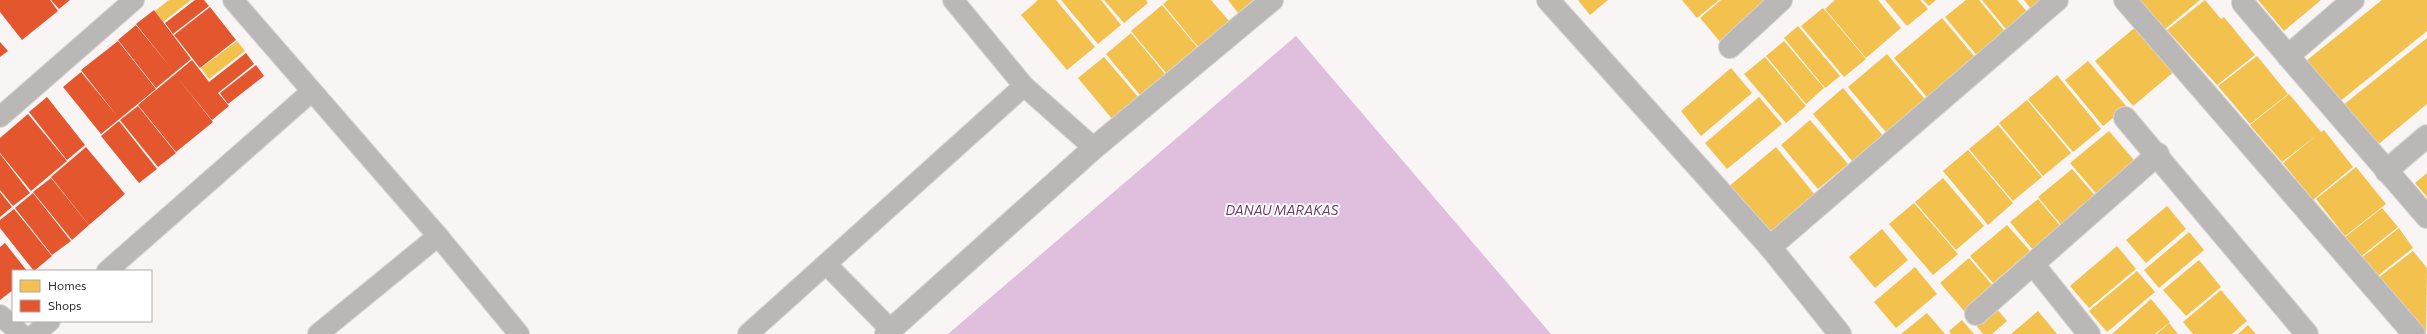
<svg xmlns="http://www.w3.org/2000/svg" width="2427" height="334" font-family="Commissioner,sans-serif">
<rect width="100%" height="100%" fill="#faf5f5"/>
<path fill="#dfbede" d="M 1296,36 L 1551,334 L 948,334 Z"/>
<g fill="#f2c14e">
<path d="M 169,0 L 191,0 L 163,22 L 155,11 Z"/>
<path d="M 1038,0 L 1056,0 L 1095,47 L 1067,70 L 1021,15 Z"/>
<path d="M 1061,0 L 1101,0 L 1121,25 L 1098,44 Z"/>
<path d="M 1104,0 L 1146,0 L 1148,3 L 1124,23 Z"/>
<path d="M 1168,0 L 1211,0 L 1230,22 L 1199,48 L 1163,4 Z"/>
<path d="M 1228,0 L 1253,0 L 1238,13 Z"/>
<path d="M 1578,0 L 1608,0 L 1590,15 Z"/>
<path d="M 1682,0 L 1719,0 L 1697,18 Z"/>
<path d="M 1721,0 L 1766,0 L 1723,45 L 1700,18 Z"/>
<path d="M 1835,0 L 1878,0 L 1901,28 L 1866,58 L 1825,9 Z"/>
<path d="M 1885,0 L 1920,0 L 1928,9 L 1907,26 Z"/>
<path d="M 1923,0 L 1936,0 L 1929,6 Z"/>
<path d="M 1966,0 L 1979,0 L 2008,35 L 1980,59 L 1945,17 Z"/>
<path d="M 1982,0 L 2017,0 L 2031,16 L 2010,34 Z"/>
<path d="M 2024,0 L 2052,0 L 2035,14 Z"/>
<path d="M 2139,0 L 2200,0 L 2164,30 Z"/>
<path d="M 2205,0 L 2221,19 L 2224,17 L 2255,55 L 2217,85 L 2167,30 Z"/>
<path d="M 2258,0 L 2321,0 L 2284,31 Z"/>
<path d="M 2382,0 L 2427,0 L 2427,31 L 2339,102 L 2306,61 Z"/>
<path d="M 1162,5 L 1197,47 L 1166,73 L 1131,31 Z"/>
<path d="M 1823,8 L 1866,59 L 1844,77 L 1801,26 Z"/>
<path d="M 1942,18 L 1980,63 L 1932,103 L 1894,58 Z"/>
<path d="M 2138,25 L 2176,70 L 2133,106 L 2095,61 Z"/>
<path d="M 1798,26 L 1840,76 L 1825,88 L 1784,38 Z"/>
<path d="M 1131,33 L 1165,74 L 1140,95 L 1106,54 Z"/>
<path d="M 2427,38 L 2427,104 L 2375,147 L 2342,106 Z"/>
<path d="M 237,41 L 245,51 L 209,79 L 201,68 Z"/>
<path d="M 1784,41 L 1824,88 L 1806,104 L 1766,56 Z"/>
<path d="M 1887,54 L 1929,104 L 1890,137 L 1848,87 Z"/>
<path d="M 2257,56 L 2288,94 L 2250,124 L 2218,86 Z"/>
<path d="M 1104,57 L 1139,98 L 1113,120 L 1078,78 Z"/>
<path d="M 1765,57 L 1806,106 L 1786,123 L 1744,74 Z"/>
<path d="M 2088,61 L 2127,107 L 2103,126 L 2065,80 Z"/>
<path d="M 1731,68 L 1752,93 L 1701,136 L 1681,111 Z"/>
<path d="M 2057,75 L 2101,129 L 2073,152 L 2028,99 Z"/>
<path d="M 1843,88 L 1884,137 L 1853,162 L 1813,114 Z"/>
<path d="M 2289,94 L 2321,132 L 2324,130 L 2353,167 L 2313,200 L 2283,163 L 2317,135 L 2282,162 L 2250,125 Z"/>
<path d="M 1759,97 L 1782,124 L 1727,169 L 1705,143 Z"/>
<path d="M 2027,100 L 2071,153 L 2043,176 L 1999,123 Z"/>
<path d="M 1810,120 L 1848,164 L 1818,189 L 1781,145 Z"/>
<path d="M 1998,125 L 2042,177 L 2013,201 L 1969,149 Z"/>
<path d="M 2109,131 L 2139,166 L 2100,198 L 2070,163 Z"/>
<path d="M 1776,147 L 1816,196 L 1768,237 L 1727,188 Z"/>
<path d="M 1968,150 L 2013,203 L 1988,225 L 1943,171 Z"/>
<path d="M 2356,167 L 2386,204 L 2345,236 L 2316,199 Z"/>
<path d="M 2072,169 L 2097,198 L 2063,227 L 2038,197 Z"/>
<path d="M 2427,173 L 2427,197 L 2415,183 Z"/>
<path d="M 1943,178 L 1984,226 L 1956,250 L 1915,202 Z"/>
<path d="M 2038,199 L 2062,228 L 2034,251 L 2010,222 Z"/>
<path d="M 1914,203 L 1958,254 L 1933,275 L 1889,224 Z"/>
<path d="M 2167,206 L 2186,229 L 2146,263 L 2126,240 Z"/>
<path d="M 2382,208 L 2398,227 L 2359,258 L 2344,238 Z"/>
<path d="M 2007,225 L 2030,251 L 1993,283 L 1970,256 Z"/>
<path d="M 2399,228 L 2413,248 L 2375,278 L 2360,259 Z"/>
<path d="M 1882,229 L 1908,260 L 1875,288 L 1849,257 Z"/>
<path d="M 2189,232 L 2204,250 L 2159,288 L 2144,270 Z"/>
<path d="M 2117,246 L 2136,269 L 2089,308 L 2070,286 Z"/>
<path d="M 2413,251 L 2427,268 L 2426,334 L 2422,334 L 2374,281 Z"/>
<path d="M 1969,258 L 1994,287 L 1965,312 L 1940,283 Z"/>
<path d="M 2199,260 L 2221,287 L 2186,316 L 2163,290 Z"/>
<path d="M 1915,267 L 1937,294 L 1896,328 L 1874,302 Z"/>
<path d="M 2137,271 L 2155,292 L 2107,332 L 2089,311 Z"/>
<path d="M 2221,290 L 2247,321 L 2232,334 L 2193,334 L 2183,322 Z"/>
<path d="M 2151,299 L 2170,322 L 2155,334 L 2112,334 Z"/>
<path d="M 1996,308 L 2007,321 L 1992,334 L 1983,334 L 1976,325 Z"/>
<path d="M 2038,311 L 2057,334 L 2011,334 Z"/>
<path d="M 1927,313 L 1945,334 L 1901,334 Z"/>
<path d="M 1962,320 L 1974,334 L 1951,334 L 1949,331 Z"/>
<path d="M 2169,323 L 2178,334 L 2157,334 Z"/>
<path d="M 2248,325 L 2256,334 L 2238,334 Z"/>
</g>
<g fill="#e4572e">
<path d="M 0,0 L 50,0 L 58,11 L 22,40 L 0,12 Z"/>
<path d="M 51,0 L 70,0 L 59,9 Z"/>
<path d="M 195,0 L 204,0 L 209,6 L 173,34 L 165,23 Z"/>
<path d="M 210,7 L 236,40 L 200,68 L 174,35 Z"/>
<path d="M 154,10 L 191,59 L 156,88 L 118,40 L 136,25 L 171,68 L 136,24 Z"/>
<path d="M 118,41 L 156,89 L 101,134 L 63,87 L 81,72 L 118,117 L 81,70 Z"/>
<path d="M 0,42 L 8,51 L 0,57 Z"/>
<path d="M 246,53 L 254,64 L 218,93 L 229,106 L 212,120 L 176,76 L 213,122 L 176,152 L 138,105 L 192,60 L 209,82 Z"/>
<path d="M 256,65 L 264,76 L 228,104 L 220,93 Z"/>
<path d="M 47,97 L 85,145 L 67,160 L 29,112 Z"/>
<path d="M 138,106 L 176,153 L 158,167 L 120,120 Z"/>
<path d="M 28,114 L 67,161 L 31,191 L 0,153 L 0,138 Z"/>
<path d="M 119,121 L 157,169 L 139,183 L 101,136 Z"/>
<path d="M 86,147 L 125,194 L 89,225 L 51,177 Z"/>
<path d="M 0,154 L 30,193 L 13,206 L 0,190 Z"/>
<path d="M 51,178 L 89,225 L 72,240 L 33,192 Z"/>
<path d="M 0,192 L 12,207 L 0,217 Z"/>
<path d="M 33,193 L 71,241 L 52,255 L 15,208 Z"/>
<path d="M 14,209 L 52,256 L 34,271 L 0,228 L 0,220 Z"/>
<path d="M 5,243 L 27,271 L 13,271 L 13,290 L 0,300 L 0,247 Z"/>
</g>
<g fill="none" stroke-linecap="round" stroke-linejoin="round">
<g stroke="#d5d2d2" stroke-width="22">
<g id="lane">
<path d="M 233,0 L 438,236 L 519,334"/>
<path d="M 953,0 L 1024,86 L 1094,148"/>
<path d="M 0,117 L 134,0"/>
<path d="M 826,264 L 891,330"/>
<path d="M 107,271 L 311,92"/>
<path d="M 0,315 L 21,334"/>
<path d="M 35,334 L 50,321"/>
<path d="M 318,334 L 438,236"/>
<path d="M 748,334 L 1024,86"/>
</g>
</g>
<g stroke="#d5d2d2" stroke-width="24">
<g id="street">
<path d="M 1548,0 L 1770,247 L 1840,334"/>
<path d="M 2125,0 L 2414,334"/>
<path d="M 2353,0 L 2288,56 L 2427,217"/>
<path d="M 2243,3 L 2288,56"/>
<path d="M 1730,47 L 1781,0"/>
<path d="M 2125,118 L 2307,334"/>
<path d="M 2386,171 L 2427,136"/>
<path d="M 1770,247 L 2057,0"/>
<path d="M 2033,264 L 2089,334"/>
<path d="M 1976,314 L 2158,154"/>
<path d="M 886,334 L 1094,148 L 1272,0"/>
</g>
</g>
<use href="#lane" stroke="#bab8b7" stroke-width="20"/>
<use href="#street" stroke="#bab8b7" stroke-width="22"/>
</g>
<g text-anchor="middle" stroke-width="4" stroke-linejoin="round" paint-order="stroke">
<g font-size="13" font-style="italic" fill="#6d366f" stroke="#fff">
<text x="1282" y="215">DANAU MARAKAS</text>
</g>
</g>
<rect x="12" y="270" width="140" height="52" fill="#ffffff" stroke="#adabac"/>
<rect x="20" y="280" width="20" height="12" fill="#f2c14e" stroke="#adabac"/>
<text x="48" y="290" font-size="12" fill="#332e2f">Homes</text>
<rect x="20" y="300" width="20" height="12" fill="#e4572e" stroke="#adabac"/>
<text x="48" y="310" font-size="12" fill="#332e2f">Shops</text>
</svg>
